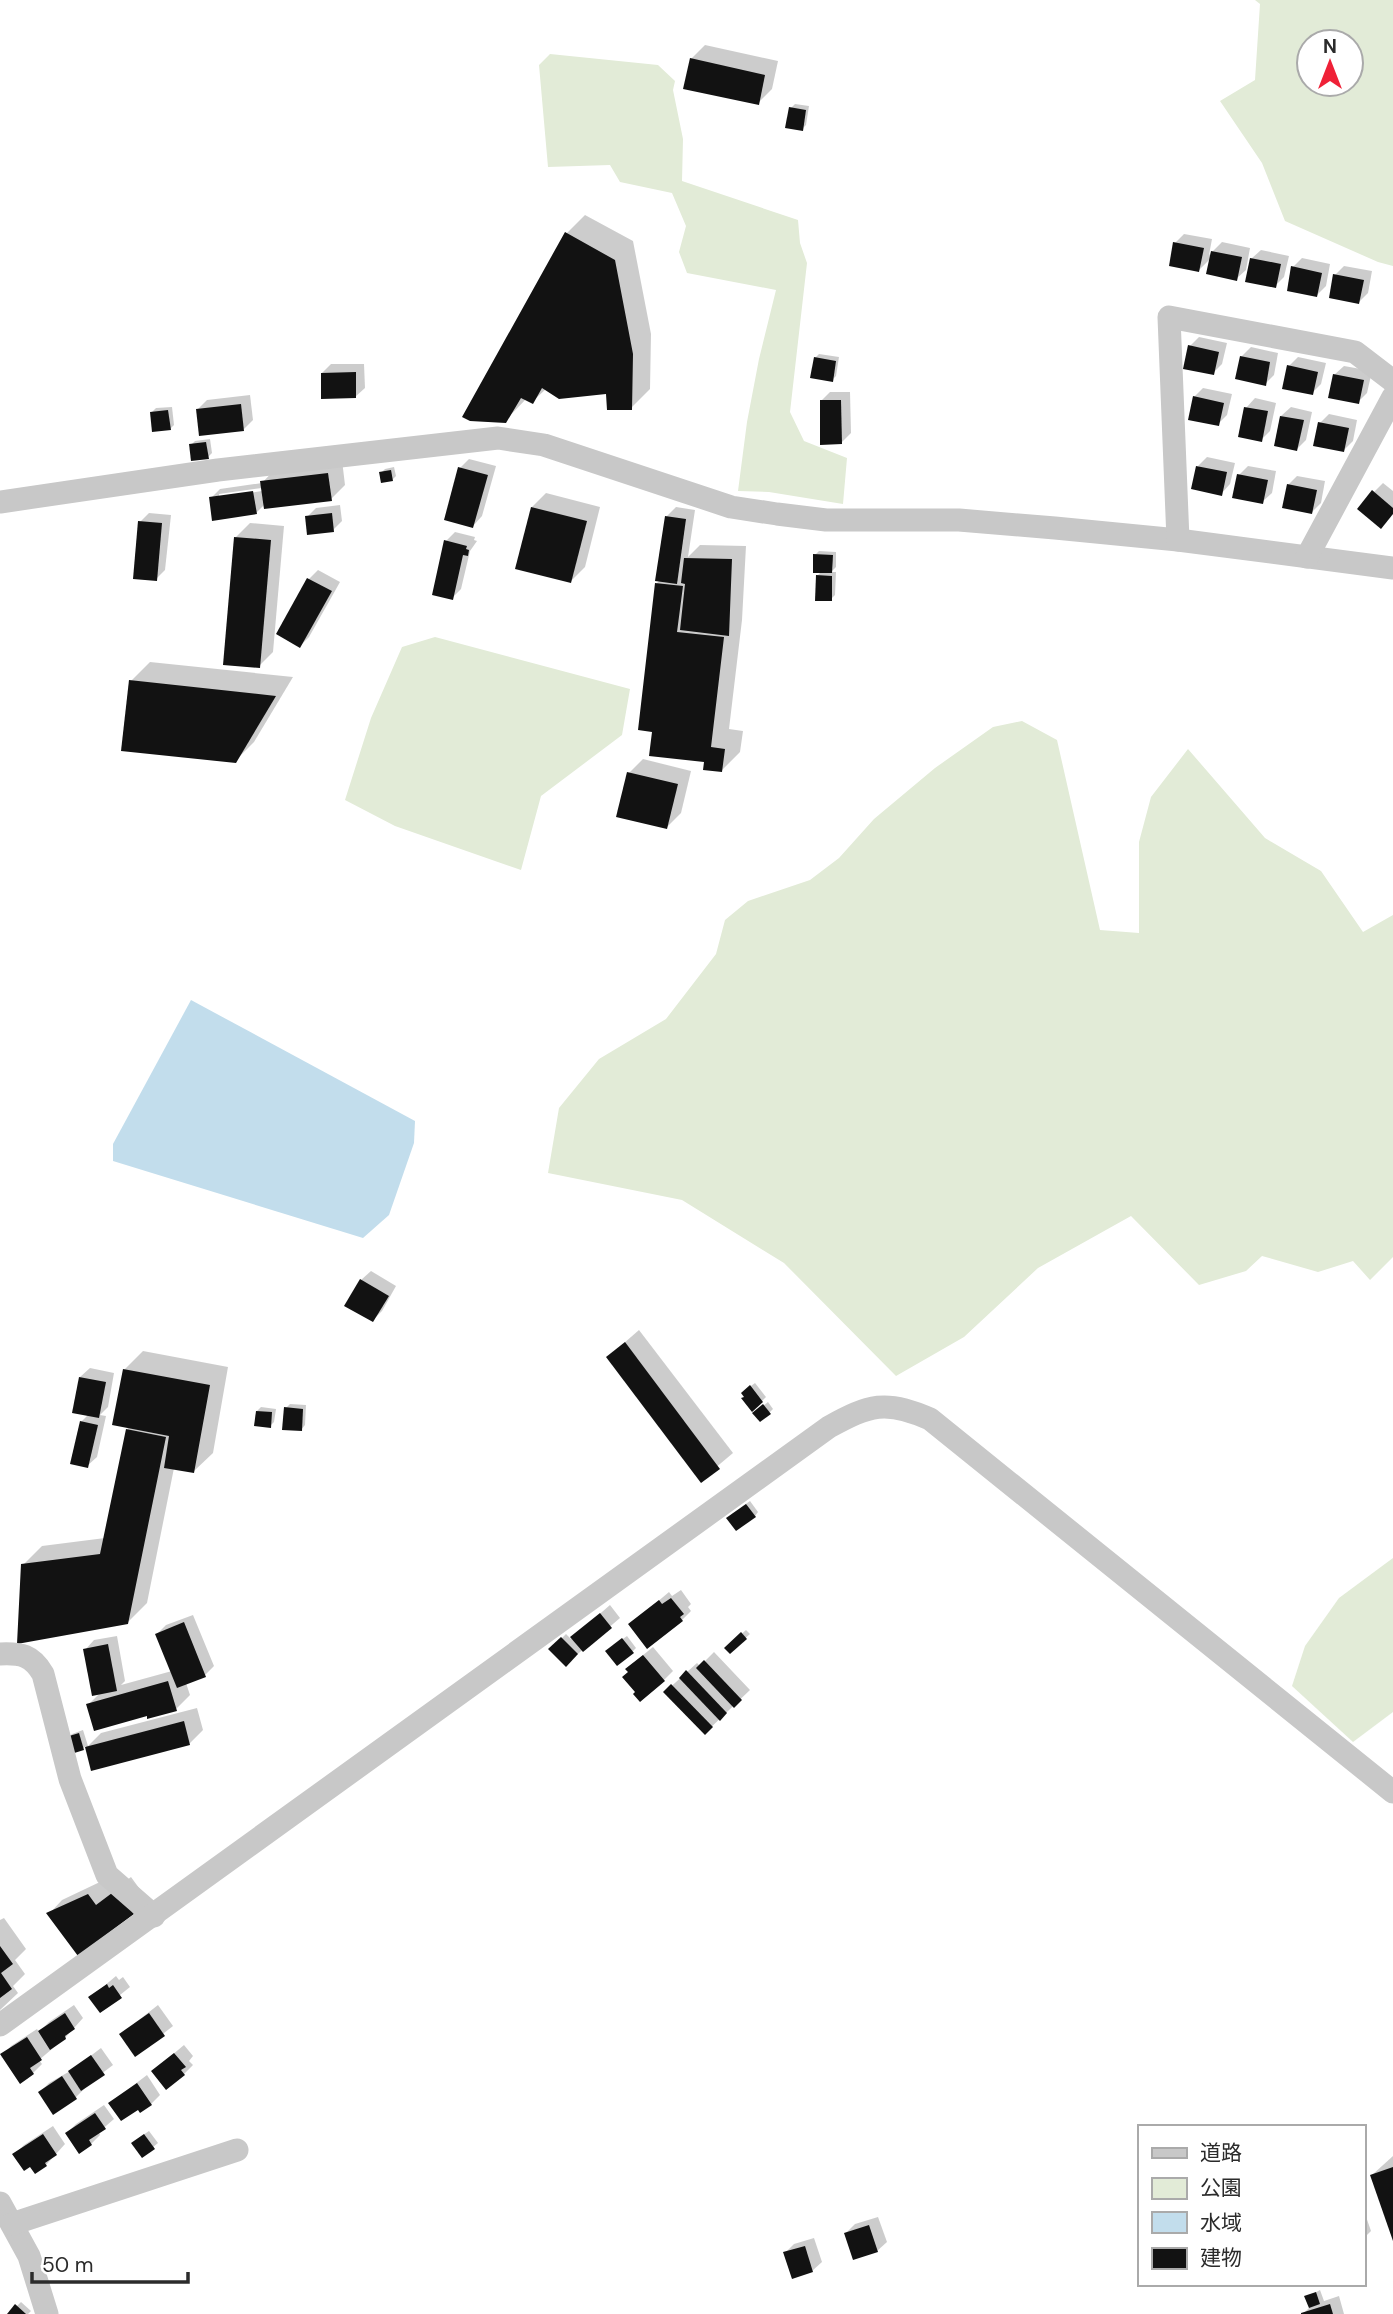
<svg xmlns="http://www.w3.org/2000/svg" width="1393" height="2314" font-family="'DM Sans','Noto Sans JP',sans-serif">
<rect width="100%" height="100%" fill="#fff"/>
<g fill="#e2ebd7" fill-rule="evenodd">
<path d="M 1255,0 L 1393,0 L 1393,266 L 1378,262 L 1285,221 L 1262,163 L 1220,101 L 1255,80 L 1260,4 ZM 1351,42 L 1351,84 L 1309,84 L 1309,42 Z"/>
<path d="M 550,54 L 658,65 L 675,81 L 673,90 L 683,139 L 682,181 L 798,220 L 800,243 L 807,263 L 790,412 L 804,441 L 847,458 L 843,504 L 769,492 L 738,491 L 747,422 L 759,359 L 776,290 L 687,273 L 679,252 L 686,226 L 672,193 L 620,182 L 610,165 L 548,167 L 539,65 Z"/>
<path d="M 435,637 L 630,689 L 622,735 L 541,796 L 521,870 L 395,826 L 345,800 L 371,718 L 402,647 Z"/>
<path d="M 1022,721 L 1057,740 L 1100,930 L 1139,933 L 1139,842 L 1151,797 L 1188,749 L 1265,838 L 1321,871 L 1363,932 L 1393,915 L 1393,1257 L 1370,1280 L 1353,1261 L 1318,1272 L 1262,1256 L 1246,1271 L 1199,1285 L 1131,1216 L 1038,1268 L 964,1337 L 896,1376 L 784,1263 L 682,1200 L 548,1173 L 559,1108 L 599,1059 L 666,1019 L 716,954 L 725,920 L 748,901 L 810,880 L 839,858 L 874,819 L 935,768 L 993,727 Z"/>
<path d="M 1393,1558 L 1393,1712 L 1353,1742 L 1292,1686 L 1305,1646 L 1339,1598 Z"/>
</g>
<path fill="#c2ddec" d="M 191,1000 L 415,1121 L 414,1143 L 389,1215 L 363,1238 L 113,1161 L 113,1144 Z"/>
<g fill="#0003" fill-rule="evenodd">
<path d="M 705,45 L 778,61 L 772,89 L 758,103 L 691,59 Z"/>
<path d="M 795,104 L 809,106 L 806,125 L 802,129 L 791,108 Z"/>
<path d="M 585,215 L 633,241 L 651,334 L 650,389 L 631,408 L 608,392 L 546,389 L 533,401 L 527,398 L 505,421 L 567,233 Z"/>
<path d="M 1184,234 L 1212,239 L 1209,255 L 1222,242 L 1250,248 L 1246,270 L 1236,279 L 1212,257 L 1199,270 L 1175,243 Z"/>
<path d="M 1261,250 L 1289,256 L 1284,277 L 1275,286 L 1251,259 Z"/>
<path d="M 1302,258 L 1330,264 L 1326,286 L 1317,295 L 1293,267 Z"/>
<path d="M 1344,266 L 1372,271 L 1368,293 L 1359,302 L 1335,275 Z"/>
<path d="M 1199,337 L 1227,343 L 1222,364 L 1213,373 L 1190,346 Z"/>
<path d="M 1251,347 L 1278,353 L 1274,375 L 1265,384 L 1241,357 Z"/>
<path d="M 819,354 L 839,357 L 836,376 L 832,380 L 815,358 Z"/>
<path d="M 1298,357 L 1326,363 L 1321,384 L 1312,393 L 1289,366 Z"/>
<path d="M 331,364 L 364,364 L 365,388 L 355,397 L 322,373 Z"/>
<path d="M 1344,366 L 1372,371 L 1367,393 L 1358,402 L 1334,375 Z"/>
<path d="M 1203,388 L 1232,394 L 1227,415 L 1218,424 L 1194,397 Z"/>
<path d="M 830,392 L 850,392 L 851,433 L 841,443 L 821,401 Z"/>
<path d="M 250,395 L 253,420 L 244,429 L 198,409 L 207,400 Z"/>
<path d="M 1255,398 L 1276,403 L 1270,431 L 1261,440 L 1246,408 Z"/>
<path d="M 172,407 L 174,425 L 170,429 L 152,412 L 156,408 Z"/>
<path d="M 1291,407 L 1312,412 L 1306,440 L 1297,449 L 1281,416 Z"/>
<path d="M 1329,414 L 1357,420 L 1353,441 L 1344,450 L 1320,423 Z"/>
<path d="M 210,439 L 212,453 L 208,457 L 191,445 L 195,441 Z"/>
<path d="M 1207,457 L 1235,463 L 1230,484 L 1221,494 L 1198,466 Z"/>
<path d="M 469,459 L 496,466 L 482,516 L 473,526 L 460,468 Z"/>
<path d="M 342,460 L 345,485 L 331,499 L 265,504 L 256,513 L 211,498 L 220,489 L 262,483 L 276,468 ZM 262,488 L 262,491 L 219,498 L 219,494 Z"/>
<path d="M 1248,466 L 1276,471 L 1272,493 L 1262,502 L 1239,475 Z"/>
<path d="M 394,467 L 396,476 L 392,480 L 381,473 L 385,469 Z"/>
<path d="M 1297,476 L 1325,481 L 1321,503 L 1312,512 L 1288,485 Z"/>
<path d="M 1383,483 L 1393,491 L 1393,514 L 1374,492 Z"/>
<path d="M 546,493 L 600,507 L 585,567 L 571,581 L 532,507 Z"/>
<path d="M 340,505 L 342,521 L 333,530 L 307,517 L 316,508 Z"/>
<path d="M 676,507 L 695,510 L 688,557 L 700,545 L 746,546 L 742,620 L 729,729 L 743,731 L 740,752 L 721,771 L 654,730 L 657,583 L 660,580 L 667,516 Z"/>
<path d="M 149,513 L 171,515 L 165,570 L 156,579 L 140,522 Z"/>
<path d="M 250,523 L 284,526 L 273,652 L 259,666 L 236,537 Z"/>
<path d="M 455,532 L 475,537 L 474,540 L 477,541 L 470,551 L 461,589 L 452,598 L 446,541 Z"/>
<path d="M 819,551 L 836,552 L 836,567 L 831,572 L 836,572 L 835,595 L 831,599 L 817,576 L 822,571 L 815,555 Z"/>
<path d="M 318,570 L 340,582 L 309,637 L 300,646 L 278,634 L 309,579 Z"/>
<path d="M 150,662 L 293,677 L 254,742 L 235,761 L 131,681 Z"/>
<path d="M 643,759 L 691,771 L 681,813 L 667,827 L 629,773 Z"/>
<path d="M 371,1271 L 396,1286 L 382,1311 L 373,1320 L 361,1280 Z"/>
<path d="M 639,1330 L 733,1453 L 701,1480 L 608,1357 Z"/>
<path d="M 143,1351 L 228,1367 L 213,1453 L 194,1471 L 174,1468 L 147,1603 L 128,1622 L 23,1565 L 42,1546 L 105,1538 L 128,1427 L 124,1370 Z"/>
<path d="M 90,1368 L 114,1373 L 108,1407 L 100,1415 L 106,1416 L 97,1457 L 87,1466 L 81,1422 L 89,1414 L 80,1377 Z"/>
<path d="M 755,1383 L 766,1397 L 762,1401 L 746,1396 L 747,1389 Z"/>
<path d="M 768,1402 L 773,1409 L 769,1413 L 759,1409 Z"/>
<path d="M 290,1404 L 306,1405 L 305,1425 L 301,1430 L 286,1408 Z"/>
<path d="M 261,1407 L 276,1409 L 274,1422 L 270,1426 L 257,1411 Z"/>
<path d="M 750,1501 L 758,1512 L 755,1516 L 732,1514 Z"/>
<path d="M 681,1590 L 691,1604 L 688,1607 L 691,1611 L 682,1620 L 637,1619 L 669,1592 L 672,1596 Z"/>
<path d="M 610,1605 L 620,1618 L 566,1664 L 551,1649 L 566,1634 L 571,1639 Z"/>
<path d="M 193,1615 L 214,1666 L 205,1675 L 186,1683 L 190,1695 L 176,1709 L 148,1714 L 88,1705 L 100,1693 L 85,1650 L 94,1640 L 117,1636 L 125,1681 L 121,1685 L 172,1671 L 157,1634 L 166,1625 Z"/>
<path d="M 746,1630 L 750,1634 L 730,1652 L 726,1648 Z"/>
<path d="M 627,1636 L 636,1648 L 632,1652 L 612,1647 Z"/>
<path d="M 653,1647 L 673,1671 L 664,1680 L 637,1692 L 629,1672 L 637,1660 Z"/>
<path d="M 714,1652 L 750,1690 L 705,1733 L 665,1692 L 697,1663 L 700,1666 Z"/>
<path d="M 197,1708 L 203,1730 L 189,1744 L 93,1769 L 86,1746 L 83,1748 L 68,1738 L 72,1734 L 83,1730 L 88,1746 L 101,1733 Z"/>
<path d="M 131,1877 L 147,1899 L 49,1914 L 62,1900 L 102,1881 L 111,1892 Z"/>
<path d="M 4,1918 L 26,1949 L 15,1960 L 25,1974 L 13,1986 L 18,1993 L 0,2010 L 0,1920 Z"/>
<path d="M 116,1976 L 119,1980 L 123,1977 L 130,1987 L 100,2011 L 91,1997 Z"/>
<path d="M 74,2005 L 83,2018 L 65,2038 L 39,2060 L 42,2064 L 33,2073 L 3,2056 L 0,2059 L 11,2046 L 37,2029 L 39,2032 L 49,2022 Z"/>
<path d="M 158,2005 L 173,2026 L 136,2055 L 121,2034 Z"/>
<path d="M 184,2045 L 193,2056 L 189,2061 L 193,2065 L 184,2074 L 153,2071 Z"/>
<path d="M 101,2048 L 113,2065 L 84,2087 L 85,2088 L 76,2097 L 54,2113 L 40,2092 L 49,2083 L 72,2070 Z"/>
<path d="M 147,2075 L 160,2095 L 151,2104 L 141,2111 L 138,2107 L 110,2103 Z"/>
<path d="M 104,2105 L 114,2119 L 99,2132 L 100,2135 L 91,2144 L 67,2133 L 76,2124 Z"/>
<path d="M 53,2126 L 65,2144 L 46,2165 L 31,2165 L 15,2154 L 24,2145 Z"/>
<path d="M 149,2131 L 158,2143 L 142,2156 L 137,2139 Z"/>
<path d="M 1393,2156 L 1393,2237 L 1372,2175 Z"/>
<path d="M 1363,2208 L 1371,2231 L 1363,2239 Z"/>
<path d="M 878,2217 L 887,2242 L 877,2251 L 846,2233 L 855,2224 Z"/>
<path d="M 814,2238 L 822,2262 L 812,2271 L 785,2253 L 794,2244 Z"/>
<path d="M 1320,2290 L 1324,2301 L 1339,2296 L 1344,2314 L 1303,2314 L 1310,2307 L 1307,2297 Z"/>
<path d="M 21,2302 L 31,2311 L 28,2314 L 9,2314 Z"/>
</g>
<g fill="#121212">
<path d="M 690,58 L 765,75 L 759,105 L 683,89 Z"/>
<path d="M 789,107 L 806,110 L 803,131 L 785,128 Z"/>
<path d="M 565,232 L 615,260 L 633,354 L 632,410 L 607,410 L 606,394 L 559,399 L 542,388 L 533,404 L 521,398 L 506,423 L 470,421 L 462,417 Z"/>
<path d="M 1173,242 L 1204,248 L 1199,272 L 1169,266 Z"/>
<path d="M 1211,251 L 1242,257 L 1237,281 L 1206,274 Z"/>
<path d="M 1250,258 L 1281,264 L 1276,288 L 1245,282 Z"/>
<path d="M 1291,266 L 1322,273 L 1317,297 L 1287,291 Z"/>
<path d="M 1333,274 L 1364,280 L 1359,304 L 1329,298 Z"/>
<path d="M 1188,345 L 1219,352 L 1214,375 L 1183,369 Z"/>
<path d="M 1240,356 L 1270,362 L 1266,386 L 1235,379 Z"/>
<path d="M 814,357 L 836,361 L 833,382 L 810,378 Z"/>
<path d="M 1287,365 L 1318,372 L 1313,395 L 1282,389 Z"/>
<path d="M 356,372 L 356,398 L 321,399 L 321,373 Z"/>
<path d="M 1333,374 L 1364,380 L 1359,404 L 1328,398 Z"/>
<path d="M 1193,396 L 1224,403 L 1219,426 L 1188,420 Z"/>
<path d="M 820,400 L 841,400 L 842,444 L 820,445 Z"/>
<path d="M 241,404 L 244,431 L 199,436 L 196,409 Z"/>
<path d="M 1244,407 L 1268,411 L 1262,442 L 1238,437 Z"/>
<path d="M 168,410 L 171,430 L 152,432 L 150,412 Z"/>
<path d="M 1280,416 L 1304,420 L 1297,451 L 1274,446 Z"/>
<path d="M 1318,422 L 1349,428 L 1344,452 L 1313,446 Z"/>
<path d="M 206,442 L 209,459 L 191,461 L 189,444 Z"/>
<path d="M 1196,466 L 1227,472 L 1222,496 L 1191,489 Z"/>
<path d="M 458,467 L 488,475 L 473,528 L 444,520 Z"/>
<path d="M 391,470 L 393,481 L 381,483 L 379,472 Z"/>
<path d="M 328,473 L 332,501 L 264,509 L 260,481 Z"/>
<path d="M 1237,474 L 1268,480 L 1263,504 L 1232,498 Z"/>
<path d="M 1287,484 L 1317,490 L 1312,514 L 1282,508 Z"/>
<path d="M 1372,490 L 1393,508 L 1393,514 L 1381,529 L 1357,509 Z"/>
<path d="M 253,491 L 257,514 L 212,521 L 209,497 Z"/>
<path d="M 531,507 L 587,521 L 571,583 L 515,569 Z"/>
<path d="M 332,513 L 334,532 L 307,535 L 305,516 Z"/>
<path d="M 665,516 L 686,519 L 677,584 L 655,581 Z"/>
<path d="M 138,521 L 162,523 L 157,581 L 133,579 Z"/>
<path d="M 234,537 L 271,540 L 260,668 L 223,665 Z"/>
<path d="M 444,540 L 467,546 L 466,549 L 469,550 L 468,556 L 463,555 L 453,600 L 432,595 Z"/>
<path d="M 813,554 L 833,555 L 832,573 L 813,573 Z"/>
<path d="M 684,558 L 732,559 L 729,636 L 680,630 L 685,584 L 681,583 Z"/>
<path d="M 816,575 L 832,576 L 832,601 L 815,601 Z"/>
<path d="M 307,578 L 332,591 L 300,648 L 276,634 Z"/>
<path d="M 655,583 L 683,586 L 677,632 L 724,637 L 711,747 L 725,749 L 722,772 L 703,770 L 704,762 L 649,756 L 652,732 L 638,730 Z"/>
<path d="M 129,680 L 276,696 L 236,763 L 121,751 Z"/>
<path d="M 627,772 L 678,784 L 667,829 L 616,817 Z"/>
<path d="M 360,1279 L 389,1296 L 373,1322 L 344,1306 Z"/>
<path d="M 625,1342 L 720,1469 L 701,1483 L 606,1357 Z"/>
<path d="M 123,1369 L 210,1385 L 194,1473 L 164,1468 L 169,1436 L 112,1425 Z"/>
<path d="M 79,1377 L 106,1382 L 99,1418 L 72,1413 Z"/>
<path d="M 750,1385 L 763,1402 L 752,1412 L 741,1398 L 744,1397 L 741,1393 Z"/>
<path d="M 763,1404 L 771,1414 L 760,1422 L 752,1413 Z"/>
<path d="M 284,1407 L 303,1409 L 302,1431 L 282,1430 Z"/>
<path d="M 256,1411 L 272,1412 L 271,1428 L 254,1426 Z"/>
<path d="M 80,1421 L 98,1425 L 88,1468 L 70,1464 Z"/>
<path d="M 126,1429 L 166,1437 L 128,1624 L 17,1644 L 21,1564 L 100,1554 Z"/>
<path d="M 746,1504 L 756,1517 L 736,1531 L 726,1518 Z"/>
<path d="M 671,1598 L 684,1614 L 680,1617 L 683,1621 L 647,1649 L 628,1624 L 659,1600 L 662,1604 Z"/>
<path d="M 600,1613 L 612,1628 L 583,1652 L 570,1637 Z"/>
<path d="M 184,1622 L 206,1677 L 177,1688 L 155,1634 Z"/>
<path d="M 741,1632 L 747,1639 L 730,1654 L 724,1648 Z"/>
<path d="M 561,1637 L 578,1654 L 566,1667 L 548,1649 Z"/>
<path d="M 622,1638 L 634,1653 L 617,1666 L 605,1651 Z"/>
<path d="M 108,1644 L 117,1691 L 92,1696 L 83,1649 Z"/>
<path d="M 643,1655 L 665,1681 L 640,1702 L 633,1694 L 635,1692 L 622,1677 L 628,1672 L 625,1669 Z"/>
<path d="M 704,1660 L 742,1700 L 734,1708 L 696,1668 Z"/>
<path d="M 686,1670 L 727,1713 L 720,1721 L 679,1678 Z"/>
<path d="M 168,1681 L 177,1711 L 147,1719 L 147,1716 L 94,1731 L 86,1704 Z"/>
<path d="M 671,1684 L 713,1727 L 705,1735 L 663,1692 Z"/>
<path d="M 184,1721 L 190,1745 L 91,1771 L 85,1747 Z"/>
<path d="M 79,1733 L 84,1750 L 71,1754 L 66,1737 Z"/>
<path d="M 116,1890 L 134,1914 L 78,1956 L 46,1913 L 88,1894 L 96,1905 Z"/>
<path d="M 0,1946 L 13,1964 L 1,1973 L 12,1989 L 0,1998 Z"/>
<path d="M 107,1984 L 109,1988 L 113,1985 L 122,1998 L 100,2013 L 88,1997 Z"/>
<path d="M 65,2013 L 75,2029 L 65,2036 L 66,2039 L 50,2050 L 38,2031 Z"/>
<path d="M 149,2013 L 165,2036 L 135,2057 L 119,2034 Z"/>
<path d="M 27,2037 L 42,2060 L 30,2068 L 34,2074 L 20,2084 L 0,2054 Z"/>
<path d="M 174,2053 L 186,2067 L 181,2070 L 185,2075 L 166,2090 L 151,2071 Z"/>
<path d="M 91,2055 L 105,2075 L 81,2091 L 68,2071 Z"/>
<path d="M 62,2076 L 77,2099 L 53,2115 L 38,2092 Z"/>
<path d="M 137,2083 L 152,2105 L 140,2113 L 138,2110 L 121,2121 L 108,2103 Z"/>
<path d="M 95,2113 L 106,2129 L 89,2140 L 92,2145 L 79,2154 L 65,2133 Z"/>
<path d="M 43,2134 L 57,2155 L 45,2163 L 47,2166 L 35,2174 L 30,2167 L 24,2171 L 12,2154 Z"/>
<path d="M 144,2134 L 155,2149 L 142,2158 L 131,2143 Z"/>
<path d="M 1393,2167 L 1393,2241 L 1370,2175 Z"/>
<path d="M 869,2225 L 878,2252 L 853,2260 L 844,2233 Z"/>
<path d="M 805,2246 L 813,2272 L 792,2279 L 783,2252 Z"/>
<path d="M 1316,2292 L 1320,2304 L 1309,2308 L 1304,2296 Z"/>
<path d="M 15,2304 L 26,2314 L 7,2314 Z"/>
<path d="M 1330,2304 L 1333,2314 L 1301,2314 L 1301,2313 Z"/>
</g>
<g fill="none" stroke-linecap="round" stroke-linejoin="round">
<g stroke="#c8c8c8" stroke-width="23">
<path d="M 0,502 L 218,470 L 498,438 L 544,445 L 731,507 L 777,514 L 826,520 L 959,520 L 1055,528 L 1178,540 L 1393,568"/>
<path d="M 1178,540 L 1169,317 L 1355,352 L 1393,381"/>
<path d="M 1307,557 L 1393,397"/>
<path d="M 0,1654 C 21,1653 32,1655 43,1674 L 70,1779 L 107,1875 L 154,1916"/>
<path d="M 0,2025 L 829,1427 C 869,1405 886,1399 930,1419 L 1393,1792"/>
<path d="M 0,2203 L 29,2256 L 47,2314"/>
<path d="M 12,2224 L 237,2150"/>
</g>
</g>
<rect x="1138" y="2125" width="228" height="161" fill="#ffffff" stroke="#aaaaaa" stroke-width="2"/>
<rect x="1152" y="2148" width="35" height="10" fill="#c8c8c8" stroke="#aaaaaa" stroke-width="2"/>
<text x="1200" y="2160" font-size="21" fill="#2b2b2b">道路</text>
<rect x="1152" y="2178" width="35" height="21" fill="#e2ebd7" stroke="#aaaaaa" stroke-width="2"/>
<text x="1200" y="2195" font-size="21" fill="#2b2b2b">公園</text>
<rect x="1152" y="2212" width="35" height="21" fill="#c2ddec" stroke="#aaaaaa" stroke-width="2"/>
<text x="1200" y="2230" font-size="21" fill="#2b2b2b">水域</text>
<rect x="1152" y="2248" width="35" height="21" fill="#121212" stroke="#aaaaaa" stroke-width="2"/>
<text x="1200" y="2265" font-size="21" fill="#2b2b2b">建物</text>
<g transform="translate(1330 63)"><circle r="33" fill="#ffffff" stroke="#aaaaaa" stroke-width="2"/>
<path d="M0-5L12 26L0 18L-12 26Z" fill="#ef2137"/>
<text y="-10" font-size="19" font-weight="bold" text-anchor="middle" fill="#2b2b2b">N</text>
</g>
<path d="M32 2272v10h156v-10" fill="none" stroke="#2b2b2b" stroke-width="3.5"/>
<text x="42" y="2272" font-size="21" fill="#2b2b2b" stroke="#ffffff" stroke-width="5" paint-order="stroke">50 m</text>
</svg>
